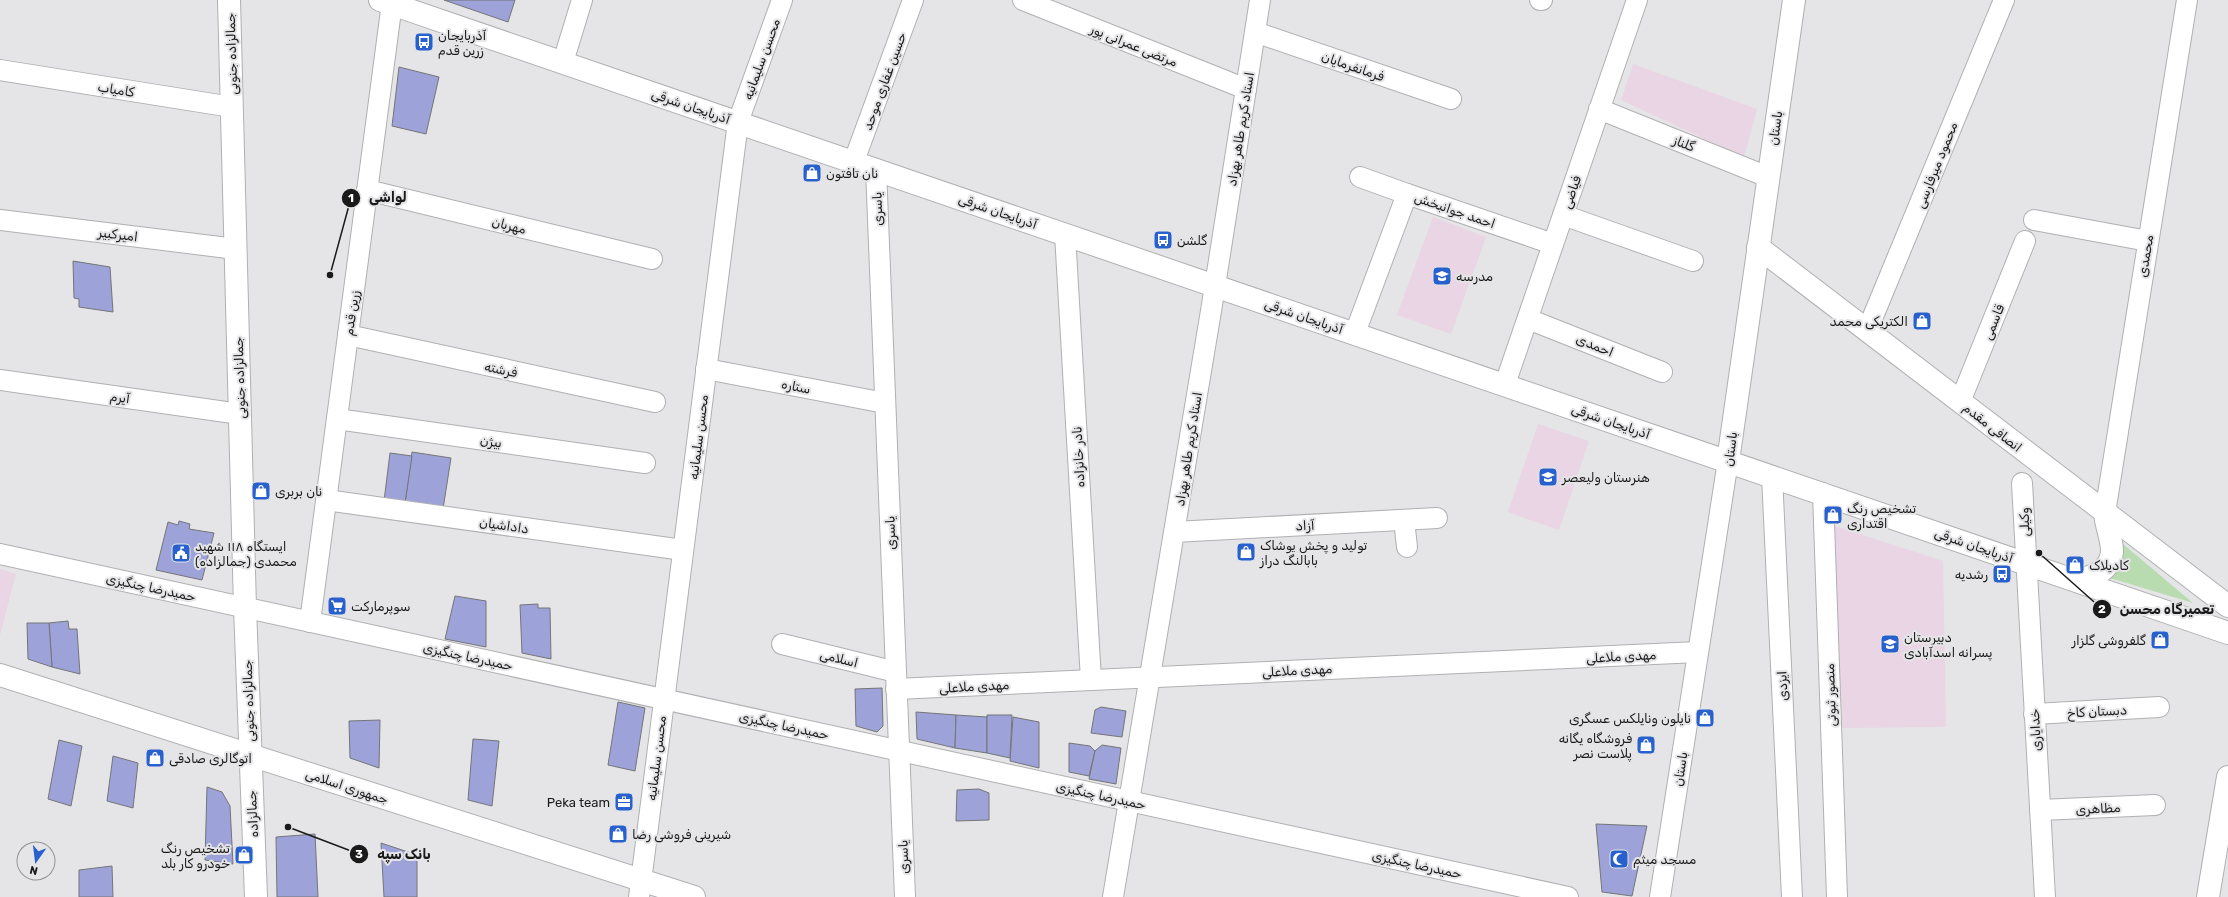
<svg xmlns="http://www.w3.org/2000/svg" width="2228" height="897" font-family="Rubik,Vazirmatn,sans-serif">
<rect width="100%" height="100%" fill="#e5e5e7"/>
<g fill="#e9d5e3">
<path d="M 1633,64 L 1757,109 L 1744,157 L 1621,100 Z"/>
<path d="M 1433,217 L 1486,237 L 1451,334 L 1397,315 Z"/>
<path d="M 1538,424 L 1589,441 L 1559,530 L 1508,512 Z"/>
<path d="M 1829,524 L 1943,561 L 1946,727 L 1838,728 Z"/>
<path d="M 0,569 L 16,574 L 0,635 Z"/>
</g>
<path fill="#b9dbb0" d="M 2123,544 L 2193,603 L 2110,578 Z"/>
<g fill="#9da3d8" stroke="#747576">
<path d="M 444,0 L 515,0 L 508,22 Z"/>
<path d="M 399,67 L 439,77 L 426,134 L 392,126 Z"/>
<path d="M 73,261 L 110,267 L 113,312 L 79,307 L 79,299 L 74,298 Z"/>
<path d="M 412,452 L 451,458 L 443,509 L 405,503 Z"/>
<path d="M 390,453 L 412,456 L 405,503 L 384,501 Z"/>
<path d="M 179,521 L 190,524 L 189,529 L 214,533 L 202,580 L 156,570 L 168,522 L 178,525 Z"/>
<path d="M 455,596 L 486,601 L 486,647 L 445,639 Z"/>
<path d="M 538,604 L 538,608 L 550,608 L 551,659 L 522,653 L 520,605 Z"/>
<path d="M 68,621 L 69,629 L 77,629 L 80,674 L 52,667 L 49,623 Z"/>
<path d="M 27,623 L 49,623 L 52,667 L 28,659 Z"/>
<path d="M 882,688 L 883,726 L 877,732 L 856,726 L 855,689 Z"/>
<path d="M 618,702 L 645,708 L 635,771 L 608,765 Z"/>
<path d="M 1101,707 L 1126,711 L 1122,737 L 1091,733 L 1095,710 Z"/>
<path d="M 916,712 L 956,715 L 955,748 L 917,739 Z"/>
<path d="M 956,715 L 987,717 L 987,753 L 955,748 Z"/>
<path d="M 987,715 L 1012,715 L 1010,758 L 987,753 Z"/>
<path d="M 1013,717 L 1039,722 L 1039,768 L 1010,761 Z"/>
<path d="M 380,720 L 379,768 L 350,758 L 349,721 Z"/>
<path d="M 473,739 L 499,741 L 492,806 L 468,800 Z"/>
<path d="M 59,740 L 82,746 L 71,806 L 48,799 Z"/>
<path d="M 1069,743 L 1090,746 L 1095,751 L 1089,776 L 1069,772 Z"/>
<path d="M 1102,745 L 1121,748 L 1116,784 L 1089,779 L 1095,751 Z"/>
<path d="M 113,756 L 138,763 L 133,808 L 107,801 Z"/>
<path d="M 207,787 L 222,792 L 230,806 L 233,864 L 205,860 Z"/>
<path d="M 979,789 L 989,793 L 989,820 L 956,821 L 957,790 Z"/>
<path d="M 1596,824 L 1647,826 L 1632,896 L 1602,892 Z"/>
<path d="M 315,834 L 318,897 L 277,897 L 276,837 Z"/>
<path d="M 381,843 L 417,855 L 417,897 L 384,897 Z"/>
<path d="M 112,866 L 113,897 L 79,897 L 79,870 Z"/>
</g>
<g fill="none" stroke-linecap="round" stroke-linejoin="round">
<g stroke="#b0b0b2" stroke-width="22">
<g id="minor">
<path d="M 1023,0 L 1246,89"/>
<path d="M 1540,0 L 1542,0"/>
<path d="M 1255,32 L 1451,99"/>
<path d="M 563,62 L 582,0"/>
<path d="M 0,70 L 232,107"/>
<path d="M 1599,109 L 1768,177"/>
<path d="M 854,161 L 913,0"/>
<path d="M 876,169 L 905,897"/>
<path d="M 1360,177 L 1407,194"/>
<path d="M 367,190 L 652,259"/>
<path d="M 1563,215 L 1693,261"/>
<path d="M 0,220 L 236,249"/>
<path d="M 2034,220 L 2148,241"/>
<path d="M 1065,234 L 1091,680"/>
<path d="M 1528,319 L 1662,372"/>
<path d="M 1867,331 L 2004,0"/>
<path d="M 1355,333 L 1407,194 L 1553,244"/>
<path d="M 348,335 L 655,402"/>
<path d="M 706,369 L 885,403"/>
<path d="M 0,380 L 240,414"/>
<path d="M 1505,384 L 1637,0"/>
<path d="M 1960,402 L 2025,241"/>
<path d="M 337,419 L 645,463"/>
<path d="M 1772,476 L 1792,897"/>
<path d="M 2022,483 L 2045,897"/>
<path d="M 1823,493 L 1837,897"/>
<path d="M 326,500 L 683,550"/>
<path d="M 2105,513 L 2187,0"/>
<path d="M 1404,520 L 1407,547"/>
<path d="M 1174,532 L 1437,518"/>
<path d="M 0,554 L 1568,897"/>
<path d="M 310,622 L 392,3"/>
<path d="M 782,644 L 896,672"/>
<path d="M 896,689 L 1698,652"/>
<path d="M 2034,714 L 2159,707"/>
<path d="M 2040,810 L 2155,805"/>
<path d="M 639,897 L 738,122 L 782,0"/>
<path d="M 1113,897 L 1211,311 L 1260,0"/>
<path d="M 1660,897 L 1728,461"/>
</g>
</g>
<g stroke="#b0b0b2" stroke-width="24">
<g id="major">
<path d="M 229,0 L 245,608 L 256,897"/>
<path d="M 380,0 L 2228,633"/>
<path d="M 1758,247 L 2228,606"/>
<path d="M 1728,461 L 1794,0"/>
<path d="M 2080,581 C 2087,577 2094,576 2100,572 C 2123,556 2106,533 2105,513"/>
<path d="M 0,675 L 694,897"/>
<path d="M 2208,897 L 2228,777"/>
</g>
</g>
<use href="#minor" stroke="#fff" stroke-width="20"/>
<use href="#major" stroke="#fff" stroke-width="22"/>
</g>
<defs>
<g id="bus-square" transform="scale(1)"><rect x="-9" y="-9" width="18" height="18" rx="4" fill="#2861ce" stroke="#e5e5e7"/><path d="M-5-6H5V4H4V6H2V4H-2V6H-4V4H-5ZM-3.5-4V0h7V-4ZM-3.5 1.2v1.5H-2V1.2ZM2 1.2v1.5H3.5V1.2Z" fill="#fff"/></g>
<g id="shop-square" transform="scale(1)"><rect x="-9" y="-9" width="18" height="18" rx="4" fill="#2861ce" stroke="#e5e5e7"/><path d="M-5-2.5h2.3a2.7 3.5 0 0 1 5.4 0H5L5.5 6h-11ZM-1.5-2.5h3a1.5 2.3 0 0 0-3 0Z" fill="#fff"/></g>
<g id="school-square" transform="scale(1)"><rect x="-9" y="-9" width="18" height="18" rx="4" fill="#2861ce" stroke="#e5e5e7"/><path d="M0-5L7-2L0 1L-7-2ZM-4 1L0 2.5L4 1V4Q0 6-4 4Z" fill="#fff"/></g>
<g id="civic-square" transform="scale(1)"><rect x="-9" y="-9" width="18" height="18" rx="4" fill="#2861ce" stroke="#e5e5e7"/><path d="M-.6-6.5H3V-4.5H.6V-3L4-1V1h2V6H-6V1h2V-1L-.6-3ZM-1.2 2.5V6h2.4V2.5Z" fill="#fff"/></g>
<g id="supermarket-square" transform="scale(1)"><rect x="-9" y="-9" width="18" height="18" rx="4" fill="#2861ce" stroke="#e5e5e7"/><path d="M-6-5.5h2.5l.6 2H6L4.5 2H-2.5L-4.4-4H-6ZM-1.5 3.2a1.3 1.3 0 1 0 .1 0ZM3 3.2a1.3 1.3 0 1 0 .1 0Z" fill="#fff"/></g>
<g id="office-square" transform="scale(1)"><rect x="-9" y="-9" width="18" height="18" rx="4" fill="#2861ce" stroke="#e5e5e7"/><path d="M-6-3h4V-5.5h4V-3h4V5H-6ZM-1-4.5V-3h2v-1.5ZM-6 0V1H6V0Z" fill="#fff"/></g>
<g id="mosque-square" transform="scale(1)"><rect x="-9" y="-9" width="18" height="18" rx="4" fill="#2861ce" stroke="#e5e5e7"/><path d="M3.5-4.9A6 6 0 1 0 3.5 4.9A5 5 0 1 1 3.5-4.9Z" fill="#fff"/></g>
</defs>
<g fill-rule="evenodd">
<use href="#bus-square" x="424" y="42"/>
<use href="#shop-square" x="812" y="173"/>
<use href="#bus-square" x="1163" y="240"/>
<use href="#school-square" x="1442" y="276"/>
<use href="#shop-square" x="1922" y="321"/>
<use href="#school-square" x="1548" y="477"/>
<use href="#shop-square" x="261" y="491"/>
<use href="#shop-square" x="1833" y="515"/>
<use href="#shop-square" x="1246" y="552"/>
<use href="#civic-square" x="181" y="553"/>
<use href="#shop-square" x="2075" y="565"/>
<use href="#bus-square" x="2002" y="574"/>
<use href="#supermarket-square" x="337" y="606"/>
<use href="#shop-square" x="2160" y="640"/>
<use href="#school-square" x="1890" y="644"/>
<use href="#shop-square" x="1705" y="718"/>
<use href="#shop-square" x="1646" y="745"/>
<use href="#shop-square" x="155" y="758"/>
<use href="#office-square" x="624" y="802"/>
<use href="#shop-square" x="618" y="834"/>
<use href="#shop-square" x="244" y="855"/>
<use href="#mosque-square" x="1619" y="859"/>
</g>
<g text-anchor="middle" stroke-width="4" stroke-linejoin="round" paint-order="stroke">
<g font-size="13" fill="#1a1a1a" stroke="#e5e5e7" text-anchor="start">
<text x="438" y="40">آذربایجان<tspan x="438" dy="15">زرین قدم</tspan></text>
<text x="826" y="178">نان تافتون</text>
<text x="1177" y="245">گلشن</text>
<text x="1456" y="281">مدرسه</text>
<text x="1908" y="326" text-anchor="end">الکتریکی محمد</text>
<text x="1562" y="482">هنرستان ولیعصر</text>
<text x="275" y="496">نان بربری</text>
<text x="1847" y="513">تشخیص رنگ<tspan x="1847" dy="15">اقتداری</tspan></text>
<text x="1260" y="550">تولید و پخش پوشاک<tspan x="1260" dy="15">بابالنگ دراز</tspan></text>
<text x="195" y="551">ایستگاه ۱۱۸ شهید<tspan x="195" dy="15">محمدی (جمالزاده)</tspan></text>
<text x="2089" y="570">کادیلاک</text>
<text x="1988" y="579" text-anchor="end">رشدیه</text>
<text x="351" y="611">سوپرمارکت</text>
<text x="1904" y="642">دبیرستان<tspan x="1904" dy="15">پسرانه اسدآبادی</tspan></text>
<text x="2146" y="645" text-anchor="end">گلفروشی گلزار</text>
<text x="1691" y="723" text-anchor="end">نایلون ونایلکس عسگری</text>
<text x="1632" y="743" text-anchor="end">فروشگاه یگانه<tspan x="1632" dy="15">پلاست نصر</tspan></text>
<text x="169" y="763">اتوگالری صادقی</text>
<text x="610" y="807" text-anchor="end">Peka team</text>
<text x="632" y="839">شیرینی فروشی رضا</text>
<text x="230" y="853" text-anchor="end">تشخیص رنگ<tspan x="230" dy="15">خودرو کار بلد</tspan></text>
<text x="1633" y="864">مسجد میثم</text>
</g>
<g font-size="13" fill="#1a1a1a" stroke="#e5e5e7">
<text transform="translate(1134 45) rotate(22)" y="5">مرتضی عمرانی پور</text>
<text transform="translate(231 54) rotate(-92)" y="5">جمالزاده جنوبی</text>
<text transform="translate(761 59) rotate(-70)" y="5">محسن سلیمانیه</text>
<text transform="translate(1353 66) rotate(19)" y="5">فرمانفرمایان</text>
<text transform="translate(884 81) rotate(-70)" y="5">حسین غفاری موحد</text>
<text transform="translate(116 89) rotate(9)" y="5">کامیاب</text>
<text transform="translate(691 106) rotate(19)" y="5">آذربایجان شرقی</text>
<text transform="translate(1775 128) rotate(-82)" y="5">باستان</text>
<text transform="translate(1240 129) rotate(-81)" y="5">استاد کریم طاهر بهزاد</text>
<text transform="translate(1684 143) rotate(22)" y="5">گلناز</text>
<text transform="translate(1936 165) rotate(-68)" y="5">محمود میرفارسی</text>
<text transform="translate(1571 192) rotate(-71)" y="5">فیاضی</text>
<text transform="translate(877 209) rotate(-92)" y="5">یاسری</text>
<text transform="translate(1455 210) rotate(19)" y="5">احمد جوانبخش</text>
<text transform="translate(998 211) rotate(19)" y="5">آذربایجان شرقی</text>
<text transform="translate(509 225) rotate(14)" y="5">مهربان</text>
<text transform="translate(118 234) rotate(7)" y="5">امیرکبیر</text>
<text transform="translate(2145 256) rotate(-81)" y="5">محمدی</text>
<text transform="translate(351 313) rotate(-82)" y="5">زرین قدم</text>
<text transform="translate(1304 316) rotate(19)" y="5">آذربایجان شرقی</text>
<text transform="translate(1993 322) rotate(-68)" y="5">قاسمی</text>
<text transform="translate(1595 345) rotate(22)" y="5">احمدی</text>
<text transform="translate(501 369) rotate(12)" y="5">فرشته</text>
<text transform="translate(239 378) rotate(-92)" y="5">جمالزاده جنوبی</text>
<text transform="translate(796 386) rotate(11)" y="5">ستاره</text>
<text transform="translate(120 397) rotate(8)" y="5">آیرم</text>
<text transform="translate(1611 421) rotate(19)" y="5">آذربایجان شرقی</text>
<text transform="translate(1993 427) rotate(38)" y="5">انصافی مقدم</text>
<text transform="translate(698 437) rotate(-83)" y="5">محسن سلیمانیه</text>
<text transform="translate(491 441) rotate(8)" y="5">بیژن</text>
<text transform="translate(1188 449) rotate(-81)" y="5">استاد کریم طاهر بهزاد</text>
<text transform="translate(1730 449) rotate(-83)" y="5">باستان</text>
<text transform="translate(1078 457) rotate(-93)" y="5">نادر خانزاده</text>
<text transform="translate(2024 522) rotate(-92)" y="5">وکیلی</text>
<text transform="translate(504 525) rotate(8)" y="5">داداشیان</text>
<text transform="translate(1305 525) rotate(-3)" y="5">آزاد</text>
<text transform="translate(890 533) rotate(-92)" y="5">یاسری</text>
<text transform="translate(1974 545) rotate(19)" y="5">آذربایجان شرقی</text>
<text transform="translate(151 587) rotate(12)" y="5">حمیدرضا چنگیزی</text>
<text transform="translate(468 656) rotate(12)" y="5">حمیدرضا چنگیزی</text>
<text transform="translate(1621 656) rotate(-3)" y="5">مهدی ملاعلی</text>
<text transform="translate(839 658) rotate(14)" y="5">اسلامی</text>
<text transform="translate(1297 670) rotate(-3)" y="5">مهدی ملاعلی</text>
<text transform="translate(974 686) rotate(-3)" y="5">مهدی ملاعلی</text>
<text transform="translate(1782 686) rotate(-93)" y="5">ایزدی</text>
<text transform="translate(1830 695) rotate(-92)" y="5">منصور ثبوتی</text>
<text transform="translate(248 701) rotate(-92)" y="5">جمالزاده جنوبی</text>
<text transform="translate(2097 711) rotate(-3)" y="5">دبستان کاخ</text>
<text transform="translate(784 725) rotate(12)" y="5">حمیدرضا چنگیزی</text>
<text transform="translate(2035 730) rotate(-93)" y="5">خدایاری</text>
<text transform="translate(656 758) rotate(-83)" y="5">محسن سلیمانیه</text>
<text transform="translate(1680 769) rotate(-81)" y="5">باستان</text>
<text transform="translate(347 786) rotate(18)" y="5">جمهوری اسلامی</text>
<text transform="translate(1101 795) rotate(12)" y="5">حمیدرضا چنگیزی</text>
<text transform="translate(2098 808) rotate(-3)" y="5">مظاهری</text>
<text transform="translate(252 814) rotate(-93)" y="5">جمالزاده</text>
<text transform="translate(903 857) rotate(-92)" y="5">یاسری</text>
<text transform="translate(1417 864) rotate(12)" y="5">حمیدرضا چنگیزی</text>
</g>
</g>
<path fill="none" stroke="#1a1a1a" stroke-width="1.5" d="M330 275L351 198M2039 553L2102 609M288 827L359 854"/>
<g fill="#1a1a1a" stroke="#e5e5e7" stroke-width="1.5">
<circle cx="330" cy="275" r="4"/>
<circle cx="2039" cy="553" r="4"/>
<circle cx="288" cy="827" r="4"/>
<circle cx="351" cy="198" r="10"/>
<circle cx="2102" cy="609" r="10"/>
<circle cx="359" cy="854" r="10"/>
</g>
<g font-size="12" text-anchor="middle" font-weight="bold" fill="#fff">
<text x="351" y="202">1</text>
<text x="2102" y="613">2</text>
<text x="359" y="858">3</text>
</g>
<g font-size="14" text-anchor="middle" font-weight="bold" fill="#1a1a1a" stroke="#e5e5e7" stroke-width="4" stroke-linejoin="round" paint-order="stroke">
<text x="388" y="202">لواشی</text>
<text x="2167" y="614">تعمیرگاه محسن</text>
<text x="404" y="859">بانک سپه</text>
</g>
<g transform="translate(36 861) rotate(194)"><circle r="19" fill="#e5e5e7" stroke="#949495"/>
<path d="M0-3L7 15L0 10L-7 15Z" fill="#2861ce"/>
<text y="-6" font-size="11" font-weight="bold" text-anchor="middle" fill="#1a1a1a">N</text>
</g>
</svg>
